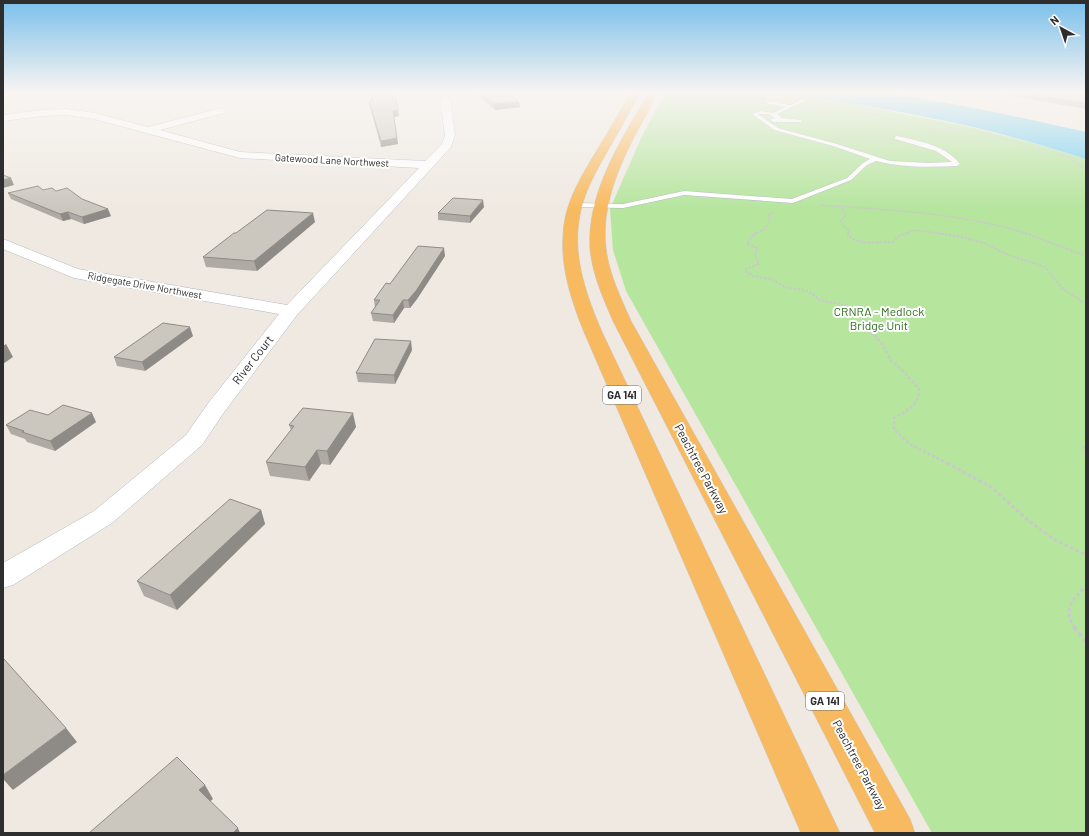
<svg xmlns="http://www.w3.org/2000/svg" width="1089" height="836" font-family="Barlow,sans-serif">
<rect width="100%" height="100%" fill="#efe9e1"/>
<path fill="#b6e59e" d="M 665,92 L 780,92 L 827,99 L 970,127 L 1029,142 L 1086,159 L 1086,833 L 932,833 L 626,291 L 613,250 L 610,209 L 642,136 Z"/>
<path fill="#75cff0" d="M 780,92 L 887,92 L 995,112 L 1086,132 L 1086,159 C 1047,147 1008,135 969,126 C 907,112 844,102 780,92 Z"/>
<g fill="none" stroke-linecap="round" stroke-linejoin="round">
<g stroke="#b4b7c1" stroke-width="1">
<path id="service" d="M 803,99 L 807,100 L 777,114 L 782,118 L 801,120 L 801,122 L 773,122 L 771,121 L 771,119 L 776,118 L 768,114 L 758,114 L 778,128 L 837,144 L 890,161 L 929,163 L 952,162 L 936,151 L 895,139 L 895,137 L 897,136 C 919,141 945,145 960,164 L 957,166 C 930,167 902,168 876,161 L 867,165 L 851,180 L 793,203 L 684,195 L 623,208 L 574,207 L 571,205 L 574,203 L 623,204 L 684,191 L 792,199 L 847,178 L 863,163 L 870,159 L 833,146 L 774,130 L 752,114 L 761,111 L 773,113 L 786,107 L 766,103 L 766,101 L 791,105 Z"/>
</g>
<g stroke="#b4b7c1" stroke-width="1">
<path id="minor" d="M 445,97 L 450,100 L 455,135 L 451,147 L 297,315 L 225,411 L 202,445 L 112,523 L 13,585 L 3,588 L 3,563 L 94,511 L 186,435 L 209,402 L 279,314 L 74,278 L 3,249 L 3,239 L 78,269 L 287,305 L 419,168 L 240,158 L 94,119 L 66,115 L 42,116 L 3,121 L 3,115 L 42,110 L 66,109 L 95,113 L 148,127 L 221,108 L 224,109 L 226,111 L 224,113 L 160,130 L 240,152 L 425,161 L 442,144 L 445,135 L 440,100 Z"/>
</g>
<g stroke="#c9c9c9" stroke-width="1">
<g id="trunk">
<path d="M 631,92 L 641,92 C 630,110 621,128 611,145 C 597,170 583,192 579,220 C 573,259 587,297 602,332 L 840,833 L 801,833 L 584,332 C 572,302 561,270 563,237 C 564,201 583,174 600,145 C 611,127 621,109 631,92 Z"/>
<path d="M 649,92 L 659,92 C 633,139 599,193 606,249 C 609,274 621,298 631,321 L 910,819 L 915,833 L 875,833 L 613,321 C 603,298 592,273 590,248 C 587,191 622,139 649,92 Z"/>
</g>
</g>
<g stroke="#c9c9c9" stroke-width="1" stroke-dasharray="1.5 1" stroke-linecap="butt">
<path d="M 732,92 L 759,97"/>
<path d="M 813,106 L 859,110 L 891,119 L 910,122 L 924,122 L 977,132 L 1062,155"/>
<path d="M 928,132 L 953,128"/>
</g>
<g stroke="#c9c9c9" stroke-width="1.5" stroke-dasharray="2 1" stroke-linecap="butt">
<path d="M 1059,154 L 1068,157 L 1086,170"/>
<path d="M 820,205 C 889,210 962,213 1028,234"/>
<path d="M 839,206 L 843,209 L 846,215 L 841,221 L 843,226 L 849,230 L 848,234"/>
<path d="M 754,234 L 766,229 L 766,226 L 770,222 L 768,215 L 774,212"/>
<path d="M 905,234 L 914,230 L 944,234"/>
</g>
<g stroke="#c9c9c9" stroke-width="2" stroke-dasharray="2.5 1.5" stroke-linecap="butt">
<path d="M 757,233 L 753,235 L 747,244 L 757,248 L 755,257 L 759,264 L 746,269 L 745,271 L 753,276 L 771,279 L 785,287 L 804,290 L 813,294 L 819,300 L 845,305 L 862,315 L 874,336"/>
<path d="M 848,233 L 848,235 C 861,247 877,241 893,242 L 900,235 L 909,233"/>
<path d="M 937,233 L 962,237 L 984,243 L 1006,254 L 1045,267 L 1063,289 L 1086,304"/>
<path d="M 1025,233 L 1086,256"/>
</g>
<g stroke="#c9c9c9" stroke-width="2.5" stroke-dasharray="3 2" stroke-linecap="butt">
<path d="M 874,335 L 883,345 L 891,361 L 904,372 L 919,389 C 919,406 907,410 894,418 L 894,430 L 911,445 L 949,464"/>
<path d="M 1086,446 L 1084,448 L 1086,454"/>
</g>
<g stroke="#c9c9c9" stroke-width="3" stroke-dasharray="3.5 2.5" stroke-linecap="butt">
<path d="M 947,463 L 991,487 L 1028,520 L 1055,540 L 1086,555"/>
<path d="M 1075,628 C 1062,609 1072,600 1086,587"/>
</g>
<path stroke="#c9c9c9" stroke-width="4" stroke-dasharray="4.5 3" stroke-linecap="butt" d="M 1074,627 L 1086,642"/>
<use href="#service" fill="#fff" fill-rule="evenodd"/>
<use href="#minor" fill="#fff" fill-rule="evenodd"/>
<use href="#trunk" fill="#f8ba60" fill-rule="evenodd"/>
</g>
<g fill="#afaba4">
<path d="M 474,92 L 506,92 L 519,102 L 520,107 L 495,110 Z"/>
<path d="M 988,92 L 1071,92 L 1086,94 L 1086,109 Z"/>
<path d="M 370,94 L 399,116 L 394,117 L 398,144 L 381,147 L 370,107 L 369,101 L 372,101 Z"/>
<path d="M 43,190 L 56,191 L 82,199 L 111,216 L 84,224 L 71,219 L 63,221 L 11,199 L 8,193 Z"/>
<path d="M 484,207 L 470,223 L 438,220 L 438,213 Z"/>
<path d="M 315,222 L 257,271 L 206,267 L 203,257 L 236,233 Z"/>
<path d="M 445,256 L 417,299 L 410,308 L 404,308 L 394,323 L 373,321 L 371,313 L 375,308 L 374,300 L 390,284 Z"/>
<path d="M 193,336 L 145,371 L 117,366 L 114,357 Z"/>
<path d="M 412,350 L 395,384 L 358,382 L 356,373 Z"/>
<path d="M 48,415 L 96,422 L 55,451 L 27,442 L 25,439 L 11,434 L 6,425 Z"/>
<path d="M 289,425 L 356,427 L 330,465 L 321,464 L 309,481 L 270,476 L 266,462 L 291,430 Z"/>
<path d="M 261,510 L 265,524 L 177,610 L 144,596 L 137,581 Z"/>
</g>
<g fill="#8e8b86">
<path d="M 519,102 L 520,107 L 495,110 L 494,104 Z"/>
<path d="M 393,111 L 398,111 L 399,116 L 394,117 Z"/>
<path d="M 397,138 L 398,144 L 381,147 L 381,141 Z"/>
<path d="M 11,178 L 14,185 L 3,188 L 3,180 Z"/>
<path d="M 483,200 L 484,207 L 470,223 L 470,216 Z"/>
<path d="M 108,209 L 111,216 L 84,224 L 82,217 Z"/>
<path d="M 68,212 L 71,219 L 63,221 L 60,214 Z"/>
<path d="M 313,213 L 315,222 L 257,271 L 254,261 Z"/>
<path d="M 444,248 L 445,256 L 417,299 L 410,308 L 408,300 Z"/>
<path d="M 403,300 L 404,308 L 394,323 L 393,315 Z"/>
<path d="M 190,327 L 193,336 L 145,371 L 142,362 Z"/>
<path d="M 411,341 L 412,350 L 395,384 L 394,375 Z"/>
<path d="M 6,344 L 13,357 L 3,364 L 3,346 Z"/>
<path d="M 92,413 L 96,422 L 55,451 L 50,441 Z"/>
<path d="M 353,413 L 356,427 L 330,465 L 327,451 Z"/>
<path d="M 317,450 L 321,464 L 309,481 L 305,467 Z"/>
<path d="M 261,510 L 265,524 L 177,610 L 170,595 Z"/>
<path d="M 66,728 L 77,742 L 13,790 L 3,779 L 3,775 Z"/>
<path d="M 205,785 L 213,799 L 207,804 L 199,790 Z"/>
<path d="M 238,828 L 240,833 L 233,833 Z"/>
</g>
<g fill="#cbc7bf" stroke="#8e8b86">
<path d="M 395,92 L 398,111 L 393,111 L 397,138 L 381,141 L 369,101 L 373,101 L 370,94 Z"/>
<path d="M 479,92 L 506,92 L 519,102 L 494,104 Z"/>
<path d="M 1019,92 L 1071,92 L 1086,94 L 1086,104 Z"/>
<path d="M 3,175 L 11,178 L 3,180 Z"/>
<path d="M 38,186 L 43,190 L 52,188 L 56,191 L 67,188 L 82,199 L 108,209 L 82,217 L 68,212 L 60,214 L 8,193 Z"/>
<path d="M 453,198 L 483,200 L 470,216 L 438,213 Z"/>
<path d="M 267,210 L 313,213 L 254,261 L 203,257 L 234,233 L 236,233 Z"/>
<path d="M 418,246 L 444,248 L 416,291 L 408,300 L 403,300 L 393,315 L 371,313 L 380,300 L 374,300 L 386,283 L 390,284 Z"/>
<path d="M 163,323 L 190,327 L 142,362 L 114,357 Z"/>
<path d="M 375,339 L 411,341 L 394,375 L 356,373 Z"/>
<path d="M 63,405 L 92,413 L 50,441 L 22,432 L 24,431 L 6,425 L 30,410 L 48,415 Z"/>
<path d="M 303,408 L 353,413 L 327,451 L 317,450 L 305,467 L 266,462 L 294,426 L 289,425 Z"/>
<path d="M 230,499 L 261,510 L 170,595 L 137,581 Z"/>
<path d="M 3,658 L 66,728 L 3,775 Z"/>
<path d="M 177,757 L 205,785 L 199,790 L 238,828 L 233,833 L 89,833 Z"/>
</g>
<linearGradient id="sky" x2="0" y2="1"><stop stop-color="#7abfeb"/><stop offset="0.44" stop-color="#f8f5f2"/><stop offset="1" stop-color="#f8f5f2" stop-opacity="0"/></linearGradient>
<rect width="1089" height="209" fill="url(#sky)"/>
<g text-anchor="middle" stroke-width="4" stroke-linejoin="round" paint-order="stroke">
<g font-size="10" fill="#2e2e2e" stroke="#fff">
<text transform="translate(332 160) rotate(3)" y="4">Gatewood Lane Northwest</text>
<text transform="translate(145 285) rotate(10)" y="4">Ridgegate Drive Northwest</text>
</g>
<g fill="#fff" stroke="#6d6d6d" stroke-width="1">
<rect x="603" y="386" width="38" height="18" rx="3"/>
<rect x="806" y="692" width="38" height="18" rx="3"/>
</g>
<g font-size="11" font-weight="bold" fill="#2e2e2e">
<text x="622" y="399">GA 141</text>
<text x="825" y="705">GA 141</text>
</g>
<g font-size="12" fill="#2c6e1b" stroke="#fff">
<text x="879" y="316">CRNRA - Medlock<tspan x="879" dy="14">Bridge Unit</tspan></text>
</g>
<g font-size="12" fill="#2e2e2e" stroke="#fff">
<text transform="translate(253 360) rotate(-52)" y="4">River Court</text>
<text transform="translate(701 469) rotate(62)" y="4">Peachtree Parkway</text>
<text transform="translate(859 765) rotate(62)" y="4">Peachtree Parkway</text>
</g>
</g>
<rect width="1089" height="836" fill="none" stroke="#2e2e2e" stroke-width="8"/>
<g transform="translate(1061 28) rotate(320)" stroke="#ffffff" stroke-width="3" paint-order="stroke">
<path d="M0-3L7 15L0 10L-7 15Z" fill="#2e2e2e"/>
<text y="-6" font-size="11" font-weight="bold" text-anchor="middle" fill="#2e2e2e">N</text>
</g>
</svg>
